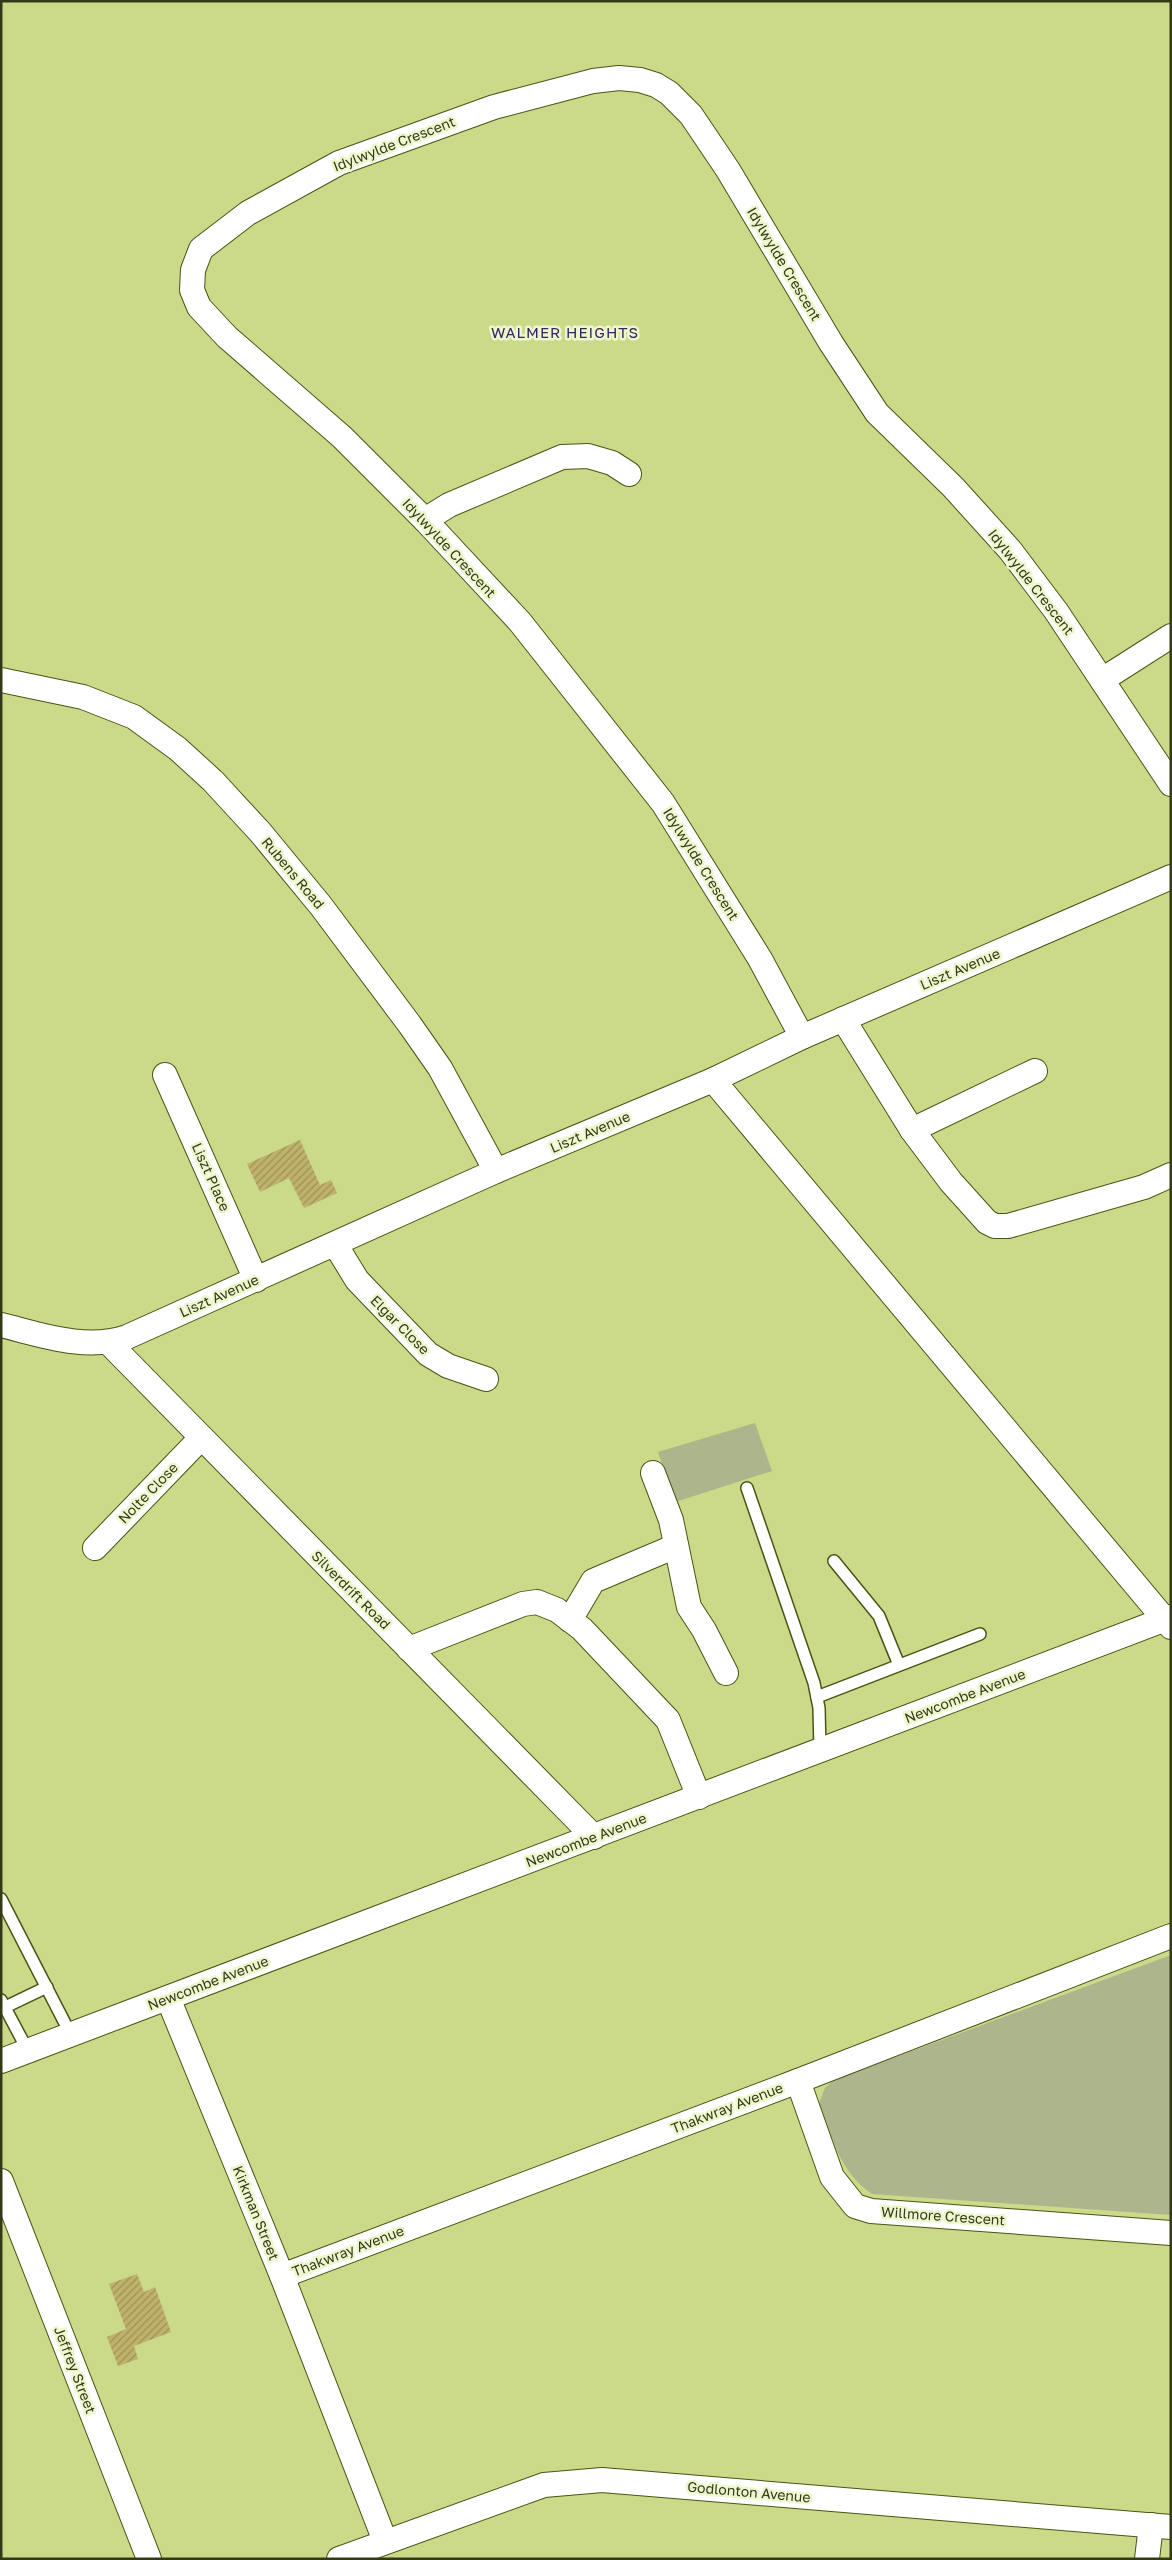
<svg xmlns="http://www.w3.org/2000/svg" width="1172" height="2560" font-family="'Golos Text',sans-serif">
<defs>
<pattern id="building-hatch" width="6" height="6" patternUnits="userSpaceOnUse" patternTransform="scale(1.25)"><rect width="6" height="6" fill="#c0b26c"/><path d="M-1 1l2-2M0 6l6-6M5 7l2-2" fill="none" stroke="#9d9258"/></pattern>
</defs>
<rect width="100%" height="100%" fill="#cada88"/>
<g fill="#acb58c">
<path d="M 755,1423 L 772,1471 L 675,1502 L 658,1452 Z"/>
<path d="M 1171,1955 L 1171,2215 L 872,2194 C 839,2171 833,2139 819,2103 L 825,2088 L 834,2080 Z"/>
</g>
<g fill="url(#building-hatch)">
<path d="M 300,1140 L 320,1185 L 331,1180 L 337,1193 L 304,1208 L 289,1178 L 260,1192 L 247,1164 Z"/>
<path d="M 137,2274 L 144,2292 L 155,2287 L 171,2332 L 134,2346 L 138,2359 L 118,2366 L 107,2337 L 126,2329 L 109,2284 Z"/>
</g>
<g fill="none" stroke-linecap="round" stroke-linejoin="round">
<g stroke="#4a5414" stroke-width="14">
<g id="lane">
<path d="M 747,1488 L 814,1683 L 819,1708 L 820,1751"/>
<path d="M 834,1561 L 879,1616 L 899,1665"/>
<path d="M 817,1697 L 980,1634"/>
<path d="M 1,1899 L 71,2035"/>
<path d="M 1,2000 L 28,2051"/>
<path d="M 1,2009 L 47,1987"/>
</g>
</g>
<g stroke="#4a5414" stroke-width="26">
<g id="street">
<path d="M 425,520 L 449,505 L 562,457 L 588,456 L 612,463 L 629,474"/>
<path d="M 1,680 L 83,697 L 134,717 L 178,749 L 213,781 L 260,832 L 321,906 L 410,1025 L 440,1068 L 496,1171"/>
<path d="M 1102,680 L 1171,636"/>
<path d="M 843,1019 L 912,1130 L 951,1182 L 987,1222 L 995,1226 L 1008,1226 L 1144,1187 L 1171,1175"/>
<path d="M 802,1037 L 760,959 L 663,803 L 520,622 L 425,520 L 342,437 L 227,337 L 199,307 L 192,290 L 193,270 L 201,249 L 248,213 L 339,163 L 494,107 L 593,81 L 619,78 L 640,80 L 656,85 L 669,93 L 691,115 L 728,170 L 831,343 L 877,413 L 953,487 L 1010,550 L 1056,611 L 1171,784"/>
<path d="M 165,1075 L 256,1280"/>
<path d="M 713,1080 L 1171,1627"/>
<path d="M 912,1130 L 1035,1071"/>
<path d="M 335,1244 L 357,1280 L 428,1354 L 448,1366 L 486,1379"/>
<path d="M 1,1325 C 42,1335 86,1351 127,1337 L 496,1171 L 713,1080 L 802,1037 L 1171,877"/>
<path d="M 108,1342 L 594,1837"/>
<path d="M 653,1473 L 671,1520 L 689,1607 L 704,1630 L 726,1673"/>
<path d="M 95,1548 L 201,1438"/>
<path d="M 570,1620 L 593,1581 L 676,1546"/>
<path d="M 409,1649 L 523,1604 L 537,1602 L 557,1610 L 582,1629 L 668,1720 L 699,1797"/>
<path d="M 168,1998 L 282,2276 L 385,2541"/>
<path d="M 1,2061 L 1171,1617"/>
<path d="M 798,2081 L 832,2177 L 855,2206 L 871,2211 L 1171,2233"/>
<path d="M 1,2181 L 149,2559"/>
<path d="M 282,2276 L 798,2081 L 1171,1936"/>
<path d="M 339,2559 L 544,2485 L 602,2480 L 1171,2527"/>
<path d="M 1147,2559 L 1151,2525"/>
</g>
</g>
<use href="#lane" stroke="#fff" stroke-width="11"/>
<use href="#street" stroke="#fff" stroke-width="24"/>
</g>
<g text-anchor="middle" stroke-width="5" stroke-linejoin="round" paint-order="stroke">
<g font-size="14" fill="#343a18" stroke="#edf7ce">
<text transform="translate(394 144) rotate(-21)" y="5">Idylwylde Crescent</text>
<text transform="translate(784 264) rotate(59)" y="5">Idylwylde Crescent</text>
<text transform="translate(449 548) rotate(47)" y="5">Idylwylde Crescent</text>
<text transform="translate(1031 582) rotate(52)" y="5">Idylwylde Crescent</text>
<text transform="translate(701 864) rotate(58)" y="5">Idylwylde Crescent</text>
<text transform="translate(293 873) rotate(50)" y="5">Rubens Road</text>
<text transform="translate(960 969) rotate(-23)" y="5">Liszt Avenue</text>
<text transform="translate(590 1132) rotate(-23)" y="5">Liszt Avenue</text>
<text transform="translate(211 1177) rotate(66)" y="5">Liszt Place</text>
<text transform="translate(219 1296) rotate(-24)" y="5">Liszt Avenue</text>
<text transform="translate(400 1325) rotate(45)" y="5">Elgar Close</text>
<text transform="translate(148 1493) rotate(-46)" y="5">Nolte Close</text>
<text transform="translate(351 1590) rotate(45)" y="5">Silverdrift Road</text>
<text transform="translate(965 1696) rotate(-21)" y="5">Newcombe Avenue</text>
<text transform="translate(586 1840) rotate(-21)" y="5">Newcombe Avenue</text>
<text transform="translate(208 1983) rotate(-21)" y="5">Newcombe Avenue</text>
<text transform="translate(727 2108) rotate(-21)" y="5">Thakwray Avenue</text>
<text transform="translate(256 2213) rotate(68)" y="5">Kirkman Street</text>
<text transform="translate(943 2216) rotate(4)" y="5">Willmore Crescent</text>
<text transform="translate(348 2251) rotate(-21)" y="5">Thakwray Avenue</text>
<text transform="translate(75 2370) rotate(69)" y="5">Jeffrey Street</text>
<text transform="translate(749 2492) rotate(5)" y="5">Godlonton Avenue</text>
</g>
<g font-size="15" letter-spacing="1" fill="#3a245e" stroke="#edf7ce">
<text x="565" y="338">WALMER HEIGHTS</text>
</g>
</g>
<rect width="1172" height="2560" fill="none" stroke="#343a18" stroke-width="5"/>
</svg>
